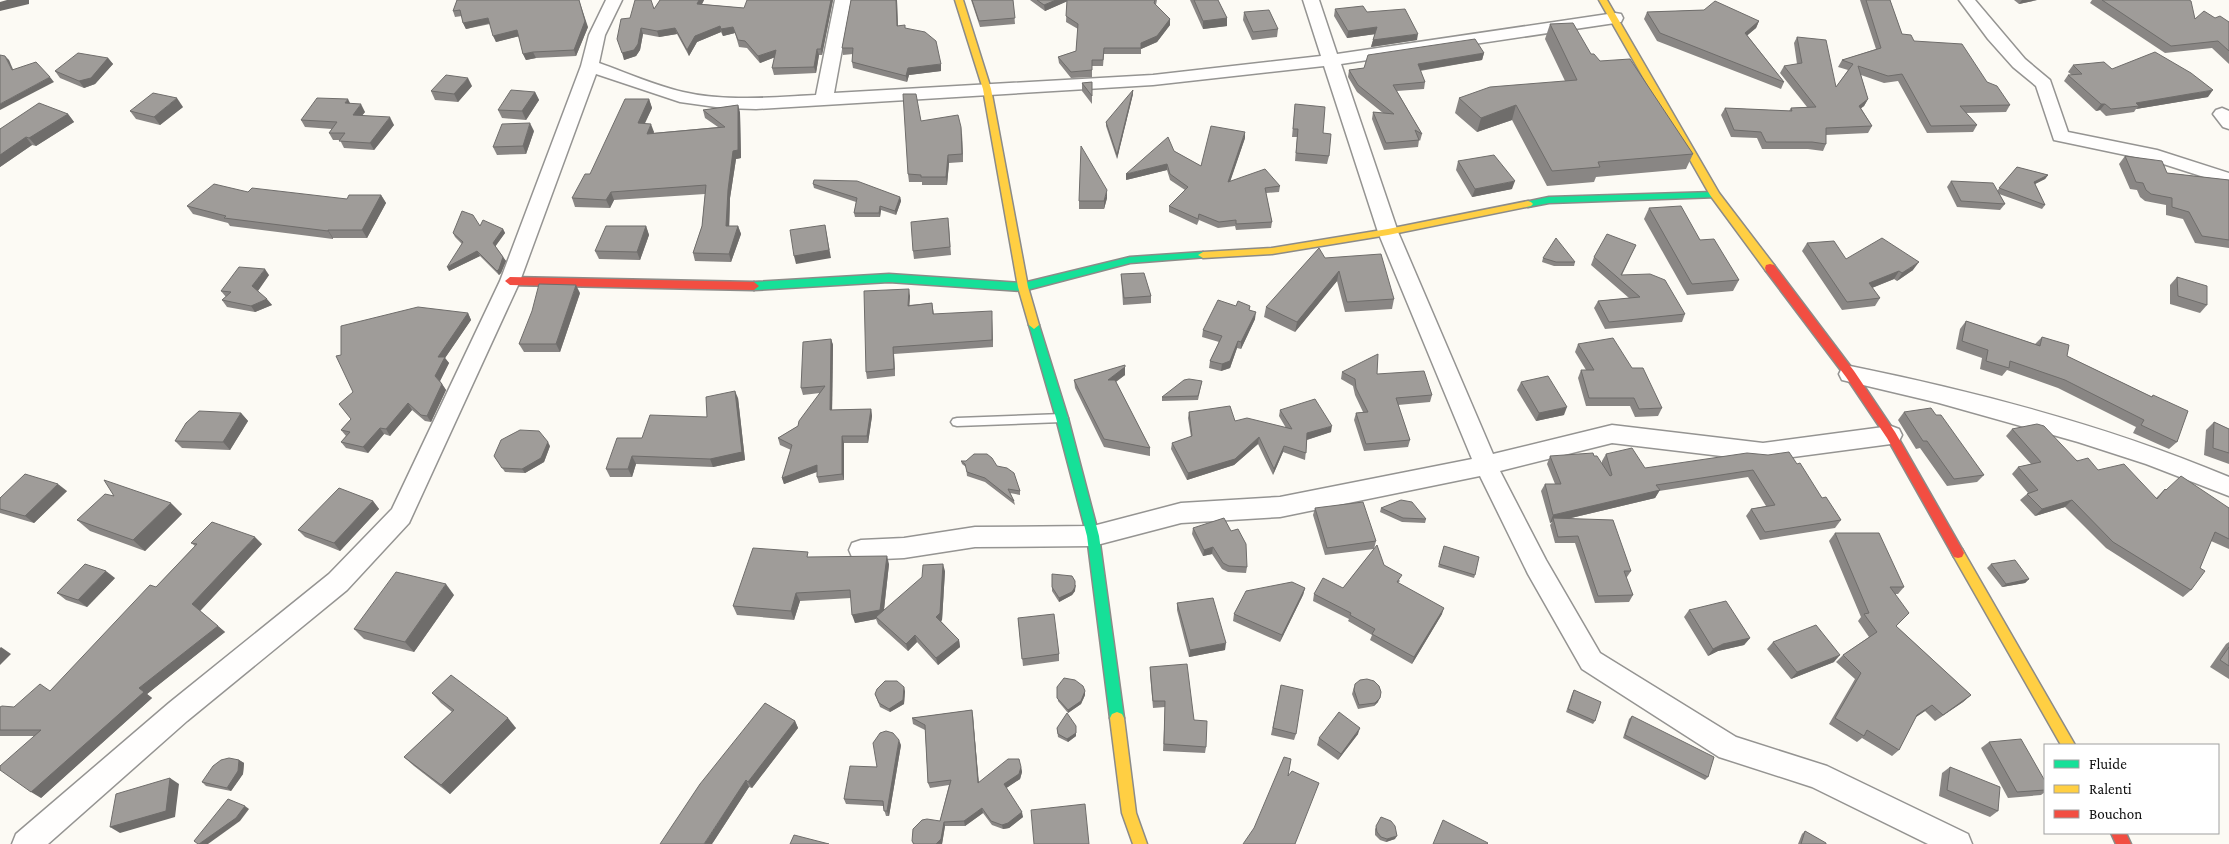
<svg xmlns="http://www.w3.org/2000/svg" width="2229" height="844" font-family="'Crimson Pro',serif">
<rect width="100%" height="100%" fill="#fcfaf4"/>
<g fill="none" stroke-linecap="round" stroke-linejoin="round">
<g stroke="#959492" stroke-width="3">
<path id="lane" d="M 1062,414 L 1066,415 L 1068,418 L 1066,421 L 1062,422 L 957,426 L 953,425 L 951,422 L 953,419 L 957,418 Z"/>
</g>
<g stroke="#959492" stroke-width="3">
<g id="street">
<path d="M 606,0 L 622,0 L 605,35 L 599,63 C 627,73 654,85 683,92 C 726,102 772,97 816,95 L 835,0 L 851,0 L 834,93 L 1153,75 L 1321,56 L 1303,0 L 1319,0 L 1337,54 L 1615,13 L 1621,14 L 1623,18 L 1621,22 L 1615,23 L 1341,64 L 1398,232 L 1493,454 L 1612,425 L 1763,443 L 1891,426 L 1899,429 L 1902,435 L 1899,441 L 1891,444 L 1763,461 L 1612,443 L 1500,471 L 1546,560 L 1600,653 L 1736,737 L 1827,766 L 1968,834 L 1972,844 L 1928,844 L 1812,787 L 1719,757 L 1582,669 L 1528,574 L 1480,476 L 1280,517 L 1181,523 L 1093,546 L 975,547 L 904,558 L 861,560 L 852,557 L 849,550 L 852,543 L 861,540 L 904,538 L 975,527 L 1093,526 L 1181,503 L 1280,497 L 1472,459 L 1378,232 L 1324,66 L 1153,85 L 756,109 L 723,108 L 680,102 L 596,74 L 520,281 L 409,523 L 347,590 L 187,721 L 48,844 L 12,844 L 16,834 L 169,703 L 329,574 L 392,509 L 500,281 L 581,66 L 589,35 Z"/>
<path d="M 1959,0 L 1975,0 L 2025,59 L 2050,80 L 2068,132 L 2157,150 L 2229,173 L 2229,185 L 2154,161 L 2054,140 L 2036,86 L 2013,67 L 1988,39 Z"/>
<path d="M 2222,108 L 2229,111 L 2229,129 L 2223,127 L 2213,114 L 2216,110 Z"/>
<path d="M 1850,366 C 1978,392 2108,426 2229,477 L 2229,496 L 2146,464 L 2078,442 L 1939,403 L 1842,380 L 1839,374 L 1842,368 Z"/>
</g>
</g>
<g stroke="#8c8b88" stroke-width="3">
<g id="fast">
<path d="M 1715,192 L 1718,193 L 1718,197 L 1549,203 L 1528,207 L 1523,204 L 1525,202 L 1549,197 Z"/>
<path d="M 1203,252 L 1208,255 L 1207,257 L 1130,263 L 1023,291 L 889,282 L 754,290 L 749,286 L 754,282 L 889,274 L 1023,283 L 1130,257 Z"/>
<path d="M 1034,321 L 1039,325 L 1068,418 L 1099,536 L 1124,718 L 1122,722 L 1117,724 L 1112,722 L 1110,718 L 1087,536 L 1056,418 L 1029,325 Z"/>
</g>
</g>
<g stroke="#8c8b88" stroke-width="3">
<g id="slow">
<path d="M 955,0 L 963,0 L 991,89 L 1028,287 L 1039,325 L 1034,329 L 1029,325 L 1018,287 L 983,89 Z"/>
<path d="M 1599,0 L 1607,0 L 1719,193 L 1774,265 L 1775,268 L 1774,271 L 1766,271 L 1710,195 Z"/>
<path d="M 1528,201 L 1531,202 L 1533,204 L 1531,206 L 1388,235 L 1272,254 L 1203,258 L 1198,255 L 1203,252 L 1272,248 L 1388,229 Z"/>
<path d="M 1958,548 L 1962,549 L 2075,745 L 2061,745 L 1954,557 L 1952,553 L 1954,549 Z"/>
<path d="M 1117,712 L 1122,714 L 1124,718 L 1136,813 L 1147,844 L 1133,844 L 1122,813 L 1110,718 L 1112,714 Z"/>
</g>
</g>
<g stroke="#8c8b88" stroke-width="3">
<g id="jam">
<path d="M 1770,264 L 1774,265 L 1854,371 L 1895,432 L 1962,549 L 1964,553 L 1962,557 L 1958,558 L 1954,557 L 1887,438 L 1846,377 L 1766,271 L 1765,268 L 1766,265 Z"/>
<path d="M 510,277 L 754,282 L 759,286 L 754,290 L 510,285 L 505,281 Z"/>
<path d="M 2111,833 L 2126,833 L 2131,844 L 2116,844 Z"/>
</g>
</g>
<use href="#lane" fill="#fffefd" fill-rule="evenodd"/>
<use href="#street" fill="#fffefd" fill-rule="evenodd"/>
<use href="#fast" fill="#16e098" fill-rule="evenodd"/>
<use href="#slow" fill="#ffcf43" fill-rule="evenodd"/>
<use href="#jam" fill="#f24e42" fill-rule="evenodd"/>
</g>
<g fill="#898684">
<path d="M 457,0 L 588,27 L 576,56 L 536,58 L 526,60 L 523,54 L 519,36 L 496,42 L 490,24 L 466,29 L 463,23 L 462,16 L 455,17 L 453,11 Z"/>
<path d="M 660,0 L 704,0 L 702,4 L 744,8 L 833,0 L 822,55 L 819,55 L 816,73 L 774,75 L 772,68 L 775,57 L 760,63 L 747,48 L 739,47 L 735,33 L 723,36 L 721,32 L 697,42 L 689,56 L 677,34 L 659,37 L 643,34 L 640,50 L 636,56 L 624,60 L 630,18 L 654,9 Z"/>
<path d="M 851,0 L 897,0 L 898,26 L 906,29 L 941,71 L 909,75 L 907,82 L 853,68 L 852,62 L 853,54 L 843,55 L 842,48 Z"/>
<path d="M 971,0 L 1013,0 L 1015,24 L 980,27 Z"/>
<path d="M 1030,0 L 1157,0 L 1156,5 L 1170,19 L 1170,25 L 1157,42 L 1141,49 L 1141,54 L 1104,54 L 1103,66 L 1092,66 L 1092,77 L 1071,78 L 1059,63 L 1058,57 L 1076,51 L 1078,29 L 1066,22 L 1067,1 L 1045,11 Z"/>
<path d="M 1190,0 L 1218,0 L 1227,18 L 1227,26 L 1203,29 Z"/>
<path d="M 1860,0 L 1890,0 L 1902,34 L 1914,41 L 1987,82 L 2010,105 L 2006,112 L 1966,113 L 1977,125 L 1973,132 L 1927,133 L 1898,81 L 1884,83 L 1861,75 L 1868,99 L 1864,106 L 1861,108 L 1872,126 L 1868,133 L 1826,135 L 1826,144 L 1823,151 L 1808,149 L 1762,149 L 1757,138 L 1731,137 L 1721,115 L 1725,108 L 1789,111 L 1791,108 L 1807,107 L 1780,73 L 1784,66 L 1797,64 L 1794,43 L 1797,37 L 1836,87 L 1848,70 L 1838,67 L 1842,60 L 1876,49 Z"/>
<path d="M 2014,0 L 2037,0 L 2019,4 Z"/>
<path d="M 2092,0 L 2189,0 L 2195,19 L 2215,18 L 2229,22 L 2229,64 L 2212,48 L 2165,53 L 2090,3 Z"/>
<path d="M 1335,9 L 1367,12 L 1417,40 L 1371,47 L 1375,34 L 1347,38 L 1334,16 Z"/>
<path d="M 1704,10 L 1759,21 L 1756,28 L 1747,35 L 1784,82 L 1781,89 L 1657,41 L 1644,19 L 1647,12 Z"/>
<path d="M 1244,12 L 1278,29 L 1277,37 L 1252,40 L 1243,20 Z"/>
<path d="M 1550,24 L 1600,61 L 1693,154 L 1686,169 L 1596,177 L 1594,182 L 1547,186 L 1512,120 L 1477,132 L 1455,113 L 1459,98 L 1565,81 L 1545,39 Z"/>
<path d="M 1484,53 L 1482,60 L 1420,71 L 1425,82 L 1424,89 L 1397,91 L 1422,134 L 1420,141 L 1419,140 L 1418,147 L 1384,150 L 1372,119 L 1373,112 L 1383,113 L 1357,92 L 1348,77 L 1349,70 Z"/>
<path d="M 108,58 L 113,64 L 95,84 L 84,88 L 60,78 L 55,71 Z"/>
<path d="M 2073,65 L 2112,69 L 2208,97 L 2136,109 L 2134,112 L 2106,116 L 2100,110 L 2096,111 L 2064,81 L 2068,75 L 2072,75 L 2068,72 Z"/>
<path d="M 1092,82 L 1092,104 L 1082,91 L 1082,83 Z"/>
<path d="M 472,86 L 458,102 L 435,100 L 431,91 Z"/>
<path d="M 535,92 L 539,100 L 526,120 L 502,118 L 498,110 Z"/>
<path d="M 1133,94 L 1117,159 L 1106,126 L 1106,122 Z"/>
<path d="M 649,99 L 652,108 L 644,124 L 654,132 L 653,133 L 718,127 L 705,118 L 703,110 L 738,105 L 740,113 L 741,158 L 736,159 L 730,198 L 729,226 L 738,226 L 741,234 L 731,262 L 695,261 L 693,253 L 702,226 L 705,194 L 614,200 L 610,208 L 575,207 L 572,198 L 590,174 Z"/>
<path d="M 351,104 L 365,112 L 362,115 L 394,125 L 374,150 L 344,148 L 340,140 L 333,140 L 329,133 L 332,129 L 305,127 L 301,120 Z"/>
<path d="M 1295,104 L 1329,156 L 1327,164 L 1295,161 L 1297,137 L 1292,137 Z"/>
<path d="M 183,107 L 160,125 L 136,119 L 130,111 Z"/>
<path d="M 68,114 L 74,122 L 36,146 L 32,145 L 0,167 L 0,129 Z"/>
<path d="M 921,121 L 962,134 L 963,162 L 949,163 L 947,185 L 922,185 L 922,182 L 909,182 L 908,174 Z"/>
<path d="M 534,131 L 526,154 L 497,155 L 493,147 Z"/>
<path d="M 1245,138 L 1230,181 L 1280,186 L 1279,192 L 1266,193 L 1272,222 L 1271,228 L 1236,230 L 1235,226 L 1218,228 L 1199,220 L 1197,225 L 1169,212 L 1169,206 L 1185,190 L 1170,180 L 1167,170 L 1126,180 L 1174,151 L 1201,166 Z"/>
<path d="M 2125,156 L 2167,173 L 2229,180 L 2229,248 L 2195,243 L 2183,219 L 2166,215 L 2166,205 L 2145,201 L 2140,197 L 2137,190 L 2130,189 L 2119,164 Z"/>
<path d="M 1458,161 L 1512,189 L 1472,197 L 1456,170 Z"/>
<path d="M 2017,167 L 2048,175 L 2045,179 L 2035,184 L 2045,205 L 2042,209 L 1999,194 L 2005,204 L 2000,210 L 1957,207 L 1947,187 L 1951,181 L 1997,191 Z"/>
<path d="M 813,184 L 900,197 L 901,201 L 896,215 L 881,210 L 880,217 L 855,217 L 854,213 L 856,202 L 814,188 Z"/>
<path d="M 248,192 L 347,199 L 381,195 L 386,203 L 367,238 L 333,238 L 333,239 L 230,226 L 228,223 L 193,214 L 187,206 Z"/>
<path d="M 1107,198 L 1104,209 L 1079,209 L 1079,201 Z"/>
<path d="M 1649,208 L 1700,240 L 1739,280 L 1733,291 L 1687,295 L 1644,219 Z"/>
<path d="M 480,226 L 503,229 L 505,233 L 495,246 L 506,261 L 501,273 L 499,275 L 480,256 L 449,271 L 462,244 L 455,237 L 453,233 Z"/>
<path d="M 646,226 L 649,235 L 640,260 L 599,259 L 595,251 Z"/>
<path d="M 949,226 L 951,255 L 914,259 L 913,251 Z"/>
<path d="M 1807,243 L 1846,259 L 1913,270 L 1897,281 L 1894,279 L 1872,288 L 1880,298 L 1875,306 L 1842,310 L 1802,251 Z"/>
<path d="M 1636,245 L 1622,275 L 1685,314 L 1682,322 L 1605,329 L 1594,308 L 1598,301 L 1629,298 L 1591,265 L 1594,257 Z"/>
<path d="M 1325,258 L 1394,299 L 1392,309 L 1345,312 L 1337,281 L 1295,332 L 1264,317 L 1266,307 Z"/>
<path d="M 1543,258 L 1575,262 L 1574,266 L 1554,266 L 1542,262 Z"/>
<path d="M 1121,274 L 1151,296 L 1151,303 L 1123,305 Z"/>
<path d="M 269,275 L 258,291 L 272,305 L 255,312 L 227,307 L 222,300 L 226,297 L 221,291 Z"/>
<path d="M 2177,277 L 2207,305 L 2200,313 L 2170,304 L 2170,285 Z"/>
<path d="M 580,293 L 560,352 L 524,352 L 519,344 Z"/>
<path d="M 910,296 L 909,305 L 932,303 L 934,314 L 992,318 L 993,347 L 894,354 L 895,376 L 867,379 L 866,372 Z"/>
<path d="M 1249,310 L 1255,319 L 1241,349 L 1237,348 L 1230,368 L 1221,371 L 1209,368 L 1210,361 L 1219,342 L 1202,337 L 1203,330 Z"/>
<path d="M 468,313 L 471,320 L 445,358 L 449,363 L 440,381 L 446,390 L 431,422 L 425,421 L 412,410 L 390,436 L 384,434 L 368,453 L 346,448 L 341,442 L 346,436 L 341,430 L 351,419 L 353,392 Z"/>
<path d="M 1966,321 L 2035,344 L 2042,337 L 2067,356 L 2152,397 L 2153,395 L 2177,442 L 2169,449 L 2133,433 L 2136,427 L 2058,388 L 2007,370 L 2002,376 L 1980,369 L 1982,358 L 1956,349 L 1960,329 Z"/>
<path d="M 831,339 L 833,345 L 832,410 L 871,409 L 872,416 L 868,443 L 844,443 L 844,480 L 819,483 L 817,477 L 817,472 L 784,484 L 782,478 L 791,450 L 780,445 L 778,438 L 798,426 L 820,393 L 803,395 L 801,388 Z"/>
<path d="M 1578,344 L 1632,368 L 1662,408 L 1658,416 L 1635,417 L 1630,406 L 1586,406 L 1578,378 L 1581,370 L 1586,370 L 1575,352 Z"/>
<path d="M 1125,367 L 1125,375 L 1116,382 L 1150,448 L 1150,456 L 1104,447 L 1075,388 L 1074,380 Z"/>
<path d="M 1342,372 L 1377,374 L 1432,395 L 1430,402 L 1398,405 L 1410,440 L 1408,447 L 1364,451 L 1354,420 L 1356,413 L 1363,412 L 1355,395 L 1353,386 L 1341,379 Z"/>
<path d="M 1202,381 L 1198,400 L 1162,401 L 1162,397 Z"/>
<path d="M 1521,382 L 1564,415 L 1536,421 L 1517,390 Z"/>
<path d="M 738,398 L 745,460 L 713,467 L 636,464 L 632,477 L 610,477 L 606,469 L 642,438 L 707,417 Z"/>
<path d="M 1280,410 L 1331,432 L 1307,440 L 1305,460 L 1283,452 L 1273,475 L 1258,444 L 1234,465 L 1187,480 L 1171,449 L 1172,443 L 1191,437 L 1188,418 L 1189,412 L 1235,421 L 1286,428 L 1279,416 Z"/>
<path d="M 1904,412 L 1936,415 L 1984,475 L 1977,482 L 1947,486 L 1920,448 L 1916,449 L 1898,420 Z"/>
<path d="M 241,413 L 248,421 L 230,450 L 182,448 L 175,441 Z"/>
<path d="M 2214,422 L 2229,429 L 2229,464 L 2204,455 L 2206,430 Z"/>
<path d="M 2012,429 L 2156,498 L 2165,489 L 2229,508 L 2229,549 L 2211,541 L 2191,590 L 2183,597 L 2106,548 L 2065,507 L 2035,516 L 2020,500 L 2027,494 L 2028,493 L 2012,474 L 2018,467 L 2031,464 L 2006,436 Z"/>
<path d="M 550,446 L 544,462 L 525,473 L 505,472 L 494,456 Z"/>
<path d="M 1606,454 L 1645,468 L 1797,464 L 1822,498 L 1841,520 L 1835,528 L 1760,540 L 1746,516 L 1751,509 L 1766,506 L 1748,477 L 1659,491 L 1655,498 L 1567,519 L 1631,571 L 1627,577 L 1626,578 L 1633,595 L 1629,602 L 1595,603 L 1575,543 L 1555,543 L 1550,525 L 1552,522 L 1550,523 L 1541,491 L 1545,484 L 1555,484 L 1547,464 L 1550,456 L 1594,456 L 1602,464 L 1602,461 Z"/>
<path d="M 961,461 L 997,466 L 1020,491 L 1020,495 L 1010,493 L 1014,501 L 1015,505 L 985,482 L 967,476 L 966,467 L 962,464 Z"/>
<path d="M 67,491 L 34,523 L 0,513 L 0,498 Z"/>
<path d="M 114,496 L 182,514 L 145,551 L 90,531 L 77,520 Z"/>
<path d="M 373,501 L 379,509 L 340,551 L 305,537 L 298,530 Z"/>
<path d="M 1315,508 L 1376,541 L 1374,549 L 1384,565 L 1400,581 L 1398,583 L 1442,614 L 1412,664 L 1370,640 L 1372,635 L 1348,621 L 1349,619 L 1313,601 L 1314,594 L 1343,588 L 1374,549 L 1325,555 L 1313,515 Z"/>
<path d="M 1381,508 L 1426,519 L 1425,523 L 1402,522 L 1380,512 Z"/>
<path d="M 1193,528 L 1231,531 L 1247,567 L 1246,573 L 1228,572 L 1222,569 L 1212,554 L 1203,556 L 1192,534 Z"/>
<path d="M 1835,533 L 1904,587 L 1898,594 L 1895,594 L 1896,626 L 1971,695 L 1963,702 L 1935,721 L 1925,711 L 1916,717 L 1899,750 L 1892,756 L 1862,738 L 1857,742 L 1829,724 L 1855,679 L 1836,662 L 1843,655 L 1869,637 L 1858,621 L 1861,617 L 1829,541 Z"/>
<path d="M 191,543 L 262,544 L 200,611 L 225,632 L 147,694 L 152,698 L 41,798 L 34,736 L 0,736 L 0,707 L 14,707 L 50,691 L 156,587 L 195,546 Z"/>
<path d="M 1444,546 L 1475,575 L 1474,578 L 1438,567 Z"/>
<path d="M 810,557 L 889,564 L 884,610 L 945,571 L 942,620 L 941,621 L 959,640 L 960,647 L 938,665 L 917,642 L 908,651 L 878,624 L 876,619 L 855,623 L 851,598 L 800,601 L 794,620 L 737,615 L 733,606 Z"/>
<path d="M 1991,564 L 2029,579 L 2025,583 L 2002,587 L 1987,568 Z"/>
<path d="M 115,578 L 87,607 L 66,600 L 57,593 Z"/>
<path d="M 1076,585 L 1075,591 L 1072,595 L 1059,602 L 1052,591 L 1052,587 Z"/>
<path d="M 1305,588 L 1303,595 L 1280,642 L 1233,621 L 1234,614 Z"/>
<path d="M 454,595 L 414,652 L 364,639 L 354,629 Z"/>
<path d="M 1177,603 L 1225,650 L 1189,657 L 1177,610 Z"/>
<path d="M 1689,610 L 1750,638 L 1744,645 L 1718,651 L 1708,656 L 1684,617 Z"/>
<path d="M 1018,618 L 1059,654 L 1059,661 L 1023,666 Z"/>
<path d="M 1773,642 L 1834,662 L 1791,679 L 1767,649 Z"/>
<path d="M 2229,642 L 2229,679 L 2210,667 L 2226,644 Z"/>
<path d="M 1150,667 L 1194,720 L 1206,747 L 1205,753 L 1163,751 L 1165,707 L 1153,708 L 1150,674 Z"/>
<path d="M 1281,685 L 1296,734 L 1294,740 L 1271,735 Z"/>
<path d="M 1057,687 L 1085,695 L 1081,704 L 1068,713 L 1058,701 Z"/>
<path d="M 1354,687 L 1378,702 L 1374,706 L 1358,709 L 1352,694 Z"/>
<path d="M 1574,690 L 1595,721 L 1593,724 L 1566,712 L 1572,694 Z"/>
<path d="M 905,691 L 904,704 L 890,712 L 880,707 L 875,694 Z"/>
<path d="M 432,693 L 516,728 L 450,794 L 414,766 L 404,757 L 452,712 L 441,703 Z"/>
<path d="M 765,703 L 795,721 L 798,728 L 752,788 L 749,787 L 712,844 Z"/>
<path d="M 972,710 L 979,782 L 1021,767 L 1022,772 L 1020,779 L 1006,788 L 1023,817 L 1009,828 L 1003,829 L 992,825 L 983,813 L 965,826 L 945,826 L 942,844 L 913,844 L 912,841 L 940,821 L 949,785 L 930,788 L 928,783 L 925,730 L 913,724 L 912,718 Z"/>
<path d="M 1632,716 L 1708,777 L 1705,780 L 1623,738 L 1629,719 Z"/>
<path d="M 1076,726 L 1076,736 L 1068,742 L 1058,737 L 1057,728 Z"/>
<path d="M 1358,734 L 1338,760 L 1317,745 L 1319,738 Z"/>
<path d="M 1989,742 L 2045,781 L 2045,792 L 2041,795 L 2008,798 L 1981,748 Z"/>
<path d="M 901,745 L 889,816 L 886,816 L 883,806 L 846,804 L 844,799 Z"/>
<path d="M 239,760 L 244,763 L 243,774 L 231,791 L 206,786 L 202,782 Z"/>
<path d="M 1950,767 L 1998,811 L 1990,817 L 1939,796 L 1942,773 Z"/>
<path d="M 1381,817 L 1395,839 L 1386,842 L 1380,840 L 1375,835 L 1375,829 Z"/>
<path d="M 1805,831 L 1826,844 L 1798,844 L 1802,834 Z"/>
</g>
<g fill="#6f6d6b">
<path d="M 7,0 L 29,0 L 29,4 L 0,11 L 0,2 Z"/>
<path d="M 579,0 L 588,27 L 576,56 L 574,50 Z"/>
<path d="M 699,0 L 704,0 L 699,10 L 697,4 Z"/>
<path d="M 831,0 L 833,0 L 822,55 L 821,49 Z"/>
<path d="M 896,0 L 897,0 L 898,33 L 897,26 Z"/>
<path d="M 1056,0 L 1068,0 L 1068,1 L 1045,11 L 1044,5 Z"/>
<path d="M 2022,0 L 2037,0 L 2019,4 Z"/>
<path d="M 488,18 L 490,23 L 466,29 L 463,23 Z"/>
<path d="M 1227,18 L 1227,26 L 1203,29 L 1203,21 Z"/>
<path d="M 1170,19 L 1170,25 L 1157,42 L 1141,49 L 1141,43 Z"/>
<path d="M 1759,21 L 1756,28 L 1742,40 L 1745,33 Z"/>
<path d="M 720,26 L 721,32 L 697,42 L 689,56 L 687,50 L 695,36 Z"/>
<path d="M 733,27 L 735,33 L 723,36 L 721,29 Z"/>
<path d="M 1377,27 L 1376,34 L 1347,38 L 1348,31 Z"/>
<path d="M 641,28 L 643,34 L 640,50 L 636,56 L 624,60 L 622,53 Z"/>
<path d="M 675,28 L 677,34 L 659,37 L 657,31 Z"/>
<path d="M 517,30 L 520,36 L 496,42 L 493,36 Z"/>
<path d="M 1418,34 L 1417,40 L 1371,47 L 1373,40 Z"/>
<path d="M 817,49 L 819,55 L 816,73 L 814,67 Z"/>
<path d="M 776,50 L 778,56 L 760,63 L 758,56 Z"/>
<path d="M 533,52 L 536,58 L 526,60 L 523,54 Z"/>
<path d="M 1484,53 L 1482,60 L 1416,71 L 1418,64 Z"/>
<path d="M 5,56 L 9,60 L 15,74 L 12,70 Z"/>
<path d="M 108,58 L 113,64 L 95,84 L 84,88 L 79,81 Z"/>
<path d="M 941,64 L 941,71 L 909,75 L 907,82 L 906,76 L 908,68 Z"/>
<path d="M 50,77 L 54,82 L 0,110 L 0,104 Z"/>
<path d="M 468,78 L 472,86 L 458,102 L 454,94 Z"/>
<path d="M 1133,90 L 1133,94 L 1117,159 L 1117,155 Z"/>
<path d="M 2213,90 L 2208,97 L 2136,109 L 2139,106 L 2136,103 Z"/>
<path d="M 535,92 L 539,100 L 526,120 L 522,111 Z"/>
<path d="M 177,98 L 183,107 L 160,125 L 154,117 Z"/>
<path d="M 348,99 L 352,107 L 345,103 Z"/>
<path d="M 649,99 L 652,108 L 641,132 L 638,123 Z"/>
<path d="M 1868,99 L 1864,106 L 1855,113 L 1859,106 Z"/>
<path d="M 361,104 L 365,112 L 357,122 L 353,115 Z"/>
<path d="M 2101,104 L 2105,104 L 2100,110 L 2096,111 Z"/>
<path d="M 738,105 L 740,113 L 741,158 L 736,159 L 730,198 L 729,234 L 726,226 L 728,190 Z"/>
<path d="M 1516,105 L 1512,120 L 1477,132 L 1481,118 Z"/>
<path d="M 68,114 L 74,122 L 36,146 L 29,138 Z"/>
<path d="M 390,117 L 394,125 L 374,150 L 370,143 Z"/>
<path d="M 530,123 L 534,131 L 526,154 L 523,146 Z"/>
<path d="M 651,124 L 654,132 L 650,142 L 647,134 Z"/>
<path d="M 961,127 L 962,134 L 963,162 L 962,154 Z"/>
<path d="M 1245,132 L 1245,138 L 1228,188 L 1228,182 Z"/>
<path d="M 26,137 L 32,145 L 0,167 L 0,155 Z"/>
<path d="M 948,155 L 949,163 L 947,185 L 946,177 Z"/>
<path d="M 1167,164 L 1167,170 L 1126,180 L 1126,174 Z"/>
<path d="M 2048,175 L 2045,179 L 2031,186 L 2034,182 Z"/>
<path d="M 1515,181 L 1512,189 L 1472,197 L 1475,189 Z"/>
<path d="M 1107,190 L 1107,198 L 1104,209 L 1104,201 Z"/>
<path d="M 611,192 L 614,200 L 610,208 L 606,200 Z"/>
<path d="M 381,195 L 386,203 L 367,238 L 362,230 Z"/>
<path d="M 900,197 L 901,201 L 896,215 L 895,211 Z"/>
<path d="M 880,206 L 881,210 L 880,217 L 879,213 Z"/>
<path d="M 825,225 L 831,258 L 796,264 L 794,256 Z"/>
<path d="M 646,226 L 649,235 L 640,260 L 637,252 Z"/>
<path d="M 738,226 L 741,234 L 731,262 L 729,254 Z"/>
<path d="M 503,229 L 505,233 L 495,247 L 493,243 Z"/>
<path d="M 328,230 L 333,238 L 333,239 L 328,231 Z"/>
<path d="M 477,251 L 480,256 L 449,271 L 447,267 Z"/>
<path d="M 503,257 L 506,261 L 501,273 L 499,275 L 497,271 Z"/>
<path d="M 1919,262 L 1913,270 L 1897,281 L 1902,273 Z"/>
<path d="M 265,269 L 269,275 L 257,292 L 252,286 Z"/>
<path d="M 1339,271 L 1337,281 L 1295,332 L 1297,322 Z"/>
<path d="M 1899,271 L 1894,279 L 1864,291 L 1869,283 Z"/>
<path d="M 576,285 L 580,293 L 560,352 L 556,344 Z"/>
<path d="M 909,289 L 910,296 L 909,313 L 908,306 Z"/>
<path d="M 267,299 L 272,305 L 255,312 L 251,306 Z"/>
<path d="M 992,311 L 992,318 L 993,347 L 992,340 Z"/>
<path d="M 1256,312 L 1255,319 L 1241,349 L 1241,342 Z"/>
<path d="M 468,313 L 471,320 L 445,358 L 449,363 L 439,383 L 435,376 L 438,357 Z"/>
<path d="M 831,339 L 833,345 L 832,416 L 830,410 Z"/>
<path d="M 1238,341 L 1237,348 L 1230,368 L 1221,371 L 1222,364 Z"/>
<path d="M 893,347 L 894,354 L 895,376 L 894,369 Z"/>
<path d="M 1125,367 L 1125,375 L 1108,387 L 1108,380 Z"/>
<path d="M 442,384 L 446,390 L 431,422 L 427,416 Z"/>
<path d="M 735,391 L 738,398 L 745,460 L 713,467 L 710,459 Z"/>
<path d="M 408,403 L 412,410 L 390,436 L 386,429 Z"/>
<path d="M 1567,407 L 1564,415 L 1536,421 L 1539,413 Z"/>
<path d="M 871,409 L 872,416 L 868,443 L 867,436 Z"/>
<path d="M 241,413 L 248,421 L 230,450 L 223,442 Z"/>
<path d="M 1332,426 L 1331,432 L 1306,440 L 1307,433 Z"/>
<path d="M 380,428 L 384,434 L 368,453 L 363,447 Z"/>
<path d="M 842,436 L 844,443 L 844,480 L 842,474 Z"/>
<path d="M 1259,437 L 1258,444 L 1234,465 L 1187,480 L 1188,473 Z"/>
<path d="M 548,442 L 550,446 L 544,462 L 525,473 L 522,469 Z"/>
<path d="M 1284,446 L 1283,452 L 1273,475 L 1274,469 Z"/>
<path d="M 632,456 L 636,464 L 632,477 L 628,469 Z"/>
<path d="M 817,465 L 819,471 L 784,484 L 782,478 Z"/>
<path d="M 58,484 L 67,491 L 34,523 L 25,516 Z"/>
<path d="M 1660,490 L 1655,498 L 1554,522 L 1553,518 L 1552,522 L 1550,523 L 1553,515 Z"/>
<path d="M 2072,500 L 2065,507 L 2035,516 L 2042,509 Z"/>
<path d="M 373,501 L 379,509 L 340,551 L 334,543 Z"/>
<path d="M 171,503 L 182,514 L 145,551 L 133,540 Z"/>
<path d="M 255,537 L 262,544 L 200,611 L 192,604 Z"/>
<path d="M 1213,547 L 1212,554 L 1203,556 L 1204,550 Z"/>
<path d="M 887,556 L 889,564 L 883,618 L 876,617 L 876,619 L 855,623 L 852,615 Z"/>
<path d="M 943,564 L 945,571 L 942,620 L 938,624 L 936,617 Z"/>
<path d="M 106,571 L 115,578 L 87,607 L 78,600 Z"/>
<path d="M 2029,579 L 2025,583 L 2002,587 L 2006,584 Z"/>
<path d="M 446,584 L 454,595 L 414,652 L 405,642 Z"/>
<path d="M 1075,587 L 1075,591 L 1072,595 L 1059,602 L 1059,598 Z"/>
<path d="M 1305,588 L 1303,595 L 1280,642 L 1282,635 Z"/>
<path d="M 796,593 L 800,601 L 794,620 L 791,611 Z"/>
<path d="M 1444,608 L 1442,614 L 1412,664 L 1414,657 Z"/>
<path d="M 218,626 L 225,632 L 147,694 L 152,698 L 41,798 L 31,792 L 139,688 Z"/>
<path d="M 915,635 L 917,642 L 908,651 L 906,644 Z"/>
<path d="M 1750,638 L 1744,645 L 1718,651 L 1708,656 L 1713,649 L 1723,644 Z"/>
<path d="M 959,640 L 960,647 L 938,665 L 936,658 Z"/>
<path d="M 1226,643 L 1225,650 L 1189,657 L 1190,650 Z"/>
<path d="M 1,647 L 11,654 L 0,665 L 0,648 Z"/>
<path d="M 1840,655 L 1834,662 L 1791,679 L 1797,672 Z"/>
<path d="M 904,687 L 905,691 L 904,704 L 890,712 L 889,709 Z"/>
<path d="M 1085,691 L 1085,695 L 1081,704 L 1068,713 L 1068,710 Z"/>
<path d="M 1971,695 L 1963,702 L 1935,721 L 1943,715 Z"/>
<path d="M 1380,698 L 1378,702 L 1374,706 L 1375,703 Z"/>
<path d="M 1932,705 L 1925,711 L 1910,721 L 1917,715 Z"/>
<path d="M 972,710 L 973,715 L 979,788 L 978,783 Z"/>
<path d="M 508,718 L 516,728 L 450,794 L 441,785 Z"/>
<path d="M 795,721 L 798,728 L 752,788 L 748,782 Z"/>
<path d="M 1360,728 L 1358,734 L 1338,760 L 1341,754 Z"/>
<path d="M 1076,733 L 1076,736 L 1068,742 L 1067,739 Z"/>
<path d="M 899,740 L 901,745 L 889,816 L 887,811 Z"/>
<path d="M 239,760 L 244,763 L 243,774 L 231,791 L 227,788 Z"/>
<path d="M 1021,767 L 1022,772 L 1020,779 L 1005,789 L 1004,784 Z"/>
<path d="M 170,778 L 179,784 L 175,817 L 120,833 L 110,827 Z"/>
<path d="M 746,780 L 749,787 L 712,844 L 704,844 Z"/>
<path d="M 245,806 L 249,809 L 240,821 L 208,844 L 199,844 Z"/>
<path d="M 982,808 L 983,813 L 965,826 L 964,821 Z"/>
<path d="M 1022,812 L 1023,817 L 1009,828 L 1003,829 L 1002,825 Z"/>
<path d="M 944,822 L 945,826 L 942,844 L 936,844 Z"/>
<path d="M 1397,836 L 1395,839 L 1386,842 L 1387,839 Z"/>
</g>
<g fill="#9f9c99" stroke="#6f6d6b">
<path d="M 457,0 L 579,0 L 585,21 L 574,50 L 533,52 L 523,54 L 517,30 L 493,36 L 488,18 L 463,23 L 460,10 L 453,11 Z"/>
<path d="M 635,0 L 651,0 L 654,9 L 660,0 L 699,0 L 697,4 L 744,8 L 747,0 L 831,0 L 821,49 L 817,49 L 814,67 L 772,68 L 776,50 L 758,56 L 745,41 L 738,40 L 733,27 L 721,29 L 720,26 L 695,36 L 687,50 L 675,28 L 657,31 L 641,28 L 638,44 L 634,50 L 622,53 L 617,39 L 621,19 L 630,18 Z"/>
<path d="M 851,0 L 896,0 L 897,26 L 905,25 L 905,28 L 925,32 L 936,41 L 941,64 L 908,68 L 906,76 L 852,62 L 853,48 L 842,48 Z"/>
<path d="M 972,0 L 1013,0 L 1015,18 L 979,21 Z"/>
<path d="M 1037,0 L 1056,0 L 1044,5 Z"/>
<path d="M 1067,0 L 1155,0 L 1154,3 L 1170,19 L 1157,36 L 1141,43 L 1141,48 L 1104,48 L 1103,60 L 1092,60 L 1092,70 L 1071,72 L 1058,57 L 1076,51 L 1078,24 L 1066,16 Z"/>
<path d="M 1194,0 L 1218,0 L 1227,18 L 1203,21 Z"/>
<path d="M 1866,0 L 1890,0 L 1902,34 L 1911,35 L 1914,41 L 1962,44 L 1987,82 L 1997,86 L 2010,105 L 1960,106 L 1977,125 L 1931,126 L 1902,74 L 1888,76 L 1858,66 L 1868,99 L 1859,106 L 1872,126 L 1826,128 L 1826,144 L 1812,142 L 1766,142 L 1761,132 L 1734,130 L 1725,108 L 1792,111 L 1791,108 L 1816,107 L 1784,66 L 1802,63 L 1797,37 L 1826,40 L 1836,87 L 1853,64 L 1842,60 L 1881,48 Z"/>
<path d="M 2102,0 L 2189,0 L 2191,1 L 2195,19 L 2204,11 L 2215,18 L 2220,16 L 2229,22 L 2229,51 L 2218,41 L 2171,46 Z"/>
<path d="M 1715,1 L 1759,21 L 1745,33 L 1784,82 L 1660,33 L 1647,12 L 1704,10 Z"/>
<path d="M 1363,6 L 1367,12 L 1405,9 L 1418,34 L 1373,40 L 1377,27 L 1348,31 L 1335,9 Z"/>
<path d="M 1269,10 L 1278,29 L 1253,32 L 1244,12 Z"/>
<path d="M 1573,23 L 1591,54 L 1594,54 L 1600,61 L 1630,59 L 1693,154 L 1598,162 L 1600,167 L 1552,171 L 1516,105 L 1481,118 L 1459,98 L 1490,87 L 1577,80 L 1550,24 Z"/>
<path d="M 1475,39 L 1484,53 L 1418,64 L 1425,82 L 1393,85 L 1422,134 L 1415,130 L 1419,140 L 1386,143 L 1373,112 L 1394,114 L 1358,85 L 1349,70 L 1364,68 L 1368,55 Z"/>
<path d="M 2155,52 L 2191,73 L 2213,90 L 2136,103 L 2139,106 L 2111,109 L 2105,104 L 2101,104 L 2068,75 L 2082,74 L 2073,65 L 2104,62 L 2112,69 Z"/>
<path d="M 78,53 L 108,58 L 91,78 L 79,81 L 55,71 Z"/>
<path d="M 0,55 L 5,56 L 12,70 L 36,62 L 50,77 L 0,104 Z"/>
<path d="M 446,75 L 468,78 L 454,94 L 431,91 Z"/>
<path d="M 1092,82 L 1092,96 L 1082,83 Z"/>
<path d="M 511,90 L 535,92 L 522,111 L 498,110 Z"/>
<path d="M 1133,90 L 1117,155 L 1106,122 Z"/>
<path d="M 153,93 L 177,98 L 154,117 L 130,111 Z"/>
<path d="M 903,94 L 916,94 L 921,121 L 958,115 L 961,127 L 962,154 L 948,155 L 946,177 L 921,177 L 921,175 L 908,174 Z"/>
<path d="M 317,98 L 348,99 L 345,103 L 361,104 L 353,115 L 390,117 L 370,143 L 339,141 L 345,133 L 329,133 L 337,122 L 301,120 Z"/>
<path d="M 625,99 L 649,99 L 638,123 L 651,124 L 647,134 L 725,127 L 703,110 L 738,105 L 738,150 L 733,151 L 728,190 L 726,226 L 738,226 L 729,254 L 693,253 L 702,226 L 706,185 L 611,192 L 606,200 L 572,198 L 585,174 L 590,174 Z"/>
<path d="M 39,103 L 68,114 L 29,138 L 26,137 L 0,155 L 0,129 Z"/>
<path d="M 1295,104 L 1325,107 L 1323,133 L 1331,134 L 1329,156 L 1296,153 L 1298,129 L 1293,129 Z"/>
<path d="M 530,123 L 523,146 L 493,147 L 502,124 Z"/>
<path d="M 1211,126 L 1245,132 L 1228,182 L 1265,169 L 1280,186 L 1265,188 L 1272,222 L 1236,224 L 1236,220 L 1219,222 L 1199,214 L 1198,219 L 1169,206 L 1188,187 L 1170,174 L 1167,164 L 1126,174 L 1168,137 L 1174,151 L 1201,166 Z"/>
<path d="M 1081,146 L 1107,190 L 1104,201 L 1079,201 Z"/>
<path d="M 1494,155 L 1515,181 L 1475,189 L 1458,161 Z"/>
<path d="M 2125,156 L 2162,161 L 2167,173 L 2229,180 L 2229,240 L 2202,236 L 2189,212 L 2172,207 L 2172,198 L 2151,194 L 2146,190 L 2143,183 L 2136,182 Z"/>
<path d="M 2017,167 L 2048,175 L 2034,182 L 2045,205 L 1999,188 Z"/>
<path d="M 814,180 L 857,181 L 900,197 L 895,211 L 880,206 L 879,213 L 854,213 L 857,198 L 813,184 Z"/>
<path d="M 1951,181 L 1993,183 L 2005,204 L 1961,201 Z"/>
<path d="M 214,184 L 248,192 L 252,188 L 347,199 L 349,195 L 381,195 L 362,230 L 328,230 L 328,231 L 224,218 L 226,216 L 187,206 Z"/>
<path d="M 1681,206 L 1700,240 L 1714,239 L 1739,280 L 1692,284 L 1649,208 Z"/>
<path d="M 462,211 L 473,215 L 480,226 L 483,220 L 503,229 L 493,243 L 503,257 L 499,269 L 497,271 L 477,251 L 447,267 L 463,242 L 453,233 Z"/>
<path d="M 948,218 L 950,247 L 913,251 L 911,222 Z"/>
<path d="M 825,225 L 829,250 L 794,256 L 790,230 Z"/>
<path d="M 606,226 L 646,226 L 637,252 L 595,251 Z"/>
<path d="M 1607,234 L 1636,245 L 1621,275 L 1650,274 L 1665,280 L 1685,314 L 1609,322 L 1598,301 L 1640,297 L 1594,257 Z"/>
<path d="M 1556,238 L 1575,262 L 1556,262 L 1543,258 Z"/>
<path d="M 1882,238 L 1919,262 L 1902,273 L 1899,271 L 1869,283 L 1880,298 L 1847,302 L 1807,243 L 1834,241 L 1846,259 Z"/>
<path d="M 1319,248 L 1325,258 L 1381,254 L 1394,299 L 1347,302 L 1339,271 L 1297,322 L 1266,307 Z"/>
<path d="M 239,267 L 265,269 L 252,286 L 267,299 L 251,306 L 222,300 L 231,292 L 221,291 Z"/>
<path d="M 1144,273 L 1151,296 L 1124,298 L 1121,274 Z"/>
<path d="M 2177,277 L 2207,286 L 2207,305 L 2178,296 Z"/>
<path d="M 539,284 L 576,285 L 556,344 L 519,344 L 532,311 Z"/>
<path d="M 909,289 L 908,306 L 932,303 L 933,314 L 992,311 L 992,340 L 893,347 L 894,369 L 866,372 L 864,291 Z"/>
<path d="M 1218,300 L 1236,306 L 1238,301 L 1250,306 L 1249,310 L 1256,312 L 1241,342 L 1238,341 L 1230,361 L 1222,364 L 1210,361 L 1222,336 L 1203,330 Z"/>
<path d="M 418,307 L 468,313 L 438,357 L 445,357 L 435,376 L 442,384 L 427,416 L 421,415 L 408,403 L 386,429 L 380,428 L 363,447 L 341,442 L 350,432 L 341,430 L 351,419 L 339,404 L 353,392 L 336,356 L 341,355 L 341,326 Z"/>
<path d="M 1966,321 L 2040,346 L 2042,337 L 2069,345 L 2067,356 L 2152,397 L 2153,395 L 2188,411 L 2177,442 L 2141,425 L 2144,420 L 2065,380 L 2010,361 L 2009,368 L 1986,361 L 1988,350 L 1962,341 Z"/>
<path d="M 1613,338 L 1632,368 L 1643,368 L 1662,408 L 1639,409 L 1634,398 L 1589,398 L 1581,370 L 1594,370 L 1578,344 Z"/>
<path d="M 831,339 L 830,410 L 871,409 L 867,436 L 842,436 L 842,474 L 817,477 L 817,465 L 782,478 L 792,445 L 778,438 L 798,426 L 799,421 L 825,386 L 801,388 L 803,342 Z"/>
<path d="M 1378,354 L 1377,374 L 1424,371 L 1432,395 L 1396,398 L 1410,440 L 1366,444 L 1356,413 L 1368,412 L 1356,388 L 1355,379 L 1342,372 Z"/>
<path d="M 1125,365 L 1125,367 L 1108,380 L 1115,380 L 1150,448 L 1104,439 L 1074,380 Z"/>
<path d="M 1548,376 L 1567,407 L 1539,413 L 1521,382 Z"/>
<path d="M 1189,379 L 1202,381 L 1198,396 L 1162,397 L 1184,380 Z"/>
<path d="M 735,391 L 742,452 L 710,459 L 632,456 L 628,469 L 606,469 L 617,438 L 642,438 L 650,415 L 707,417 L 706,397 Z"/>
<path d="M 1315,399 L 1332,426 L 1307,433 L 1306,453 L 1284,446 L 1274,469 L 1259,437 L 1235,459 L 1188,473 L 1172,443 L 1192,436 L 1189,412 L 1230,406 L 1235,421 L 1247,418 L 1292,429 L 1280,410 Z"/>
<path d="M 1931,408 L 1936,415 L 1941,415 L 1984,475 L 1954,479 L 1927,441 L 1923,441 L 1904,412 Z"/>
<path d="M 199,411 L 241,413 L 223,442 L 175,441 L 186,423 Z"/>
<path d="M 2214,422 L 2229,429 L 2229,453 L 2213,448 Z"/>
<path d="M 2037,424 L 2044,426 L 2077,461 L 2088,458 L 2098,470 L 2124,464 L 2157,499 L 2165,489 L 2166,490 L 2181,476 L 2229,508 L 2229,539 L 2215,532 L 2200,568 L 2205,571 L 2191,590 L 2113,542 L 2072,500 L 2042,509 L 2027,494 L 2038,490 L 2018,467 L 2041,462 L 2012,429 Z"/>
<path d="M 520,430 L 539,431 L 548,442 L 541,458 L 522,469 L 502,468 L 494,456 L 501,440 Z"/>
<path d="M 1632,448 L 1645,468 L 1747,453 L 1768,455 L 1789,452 L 1797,464 L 1800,463 L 1822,498 L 1826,497 L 1841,520 L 1765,532 L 1751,509 L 1775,505 L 1753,470 L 1656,485 L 1660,490 L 1553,515 L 1545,484 L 1561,484 L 1550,456 L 1593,453 L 1594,456 L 1597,456 L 1610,476 L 1612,475 L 1606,454 Z"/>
<path d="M 974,454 L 987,454 L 992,458 L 997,466 L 1007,468 L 1014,473 L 1020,491 L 1008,489 L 1014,501 L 985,478 L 967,472 L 965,464 L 961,461 L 966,461 Z"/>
<path d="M 25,474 L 58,484 L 25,516 L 0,509 L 0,498 Z"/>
<path d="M 104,480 L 171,503 L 133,540 L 77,520 L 105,494 L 114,496 Z"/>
<path d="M 339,488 L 373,501 L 334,543 L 298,530 Z"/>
<path d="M 1401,500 L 1412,502 L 1426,519 L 1403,518 L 1381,508 Z"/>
<path d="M 1363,502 L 1376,541 L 1327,548 L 1315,508 Z"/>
<path d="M 1224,518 L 1231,531 L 1238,529 L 1246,544 L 1247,567 L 1229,566 L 1223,563 L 1213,547 L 1204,550 L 1193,528 Z"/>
<path d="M 1553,518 L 1613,520 L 1631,571 L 1624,571 L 1633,595 L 1598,596 L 1578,536 L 1558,537 Z"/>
<path d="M 212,522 L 255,537 L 192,604 L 218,626 L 139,688 L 144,692 L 31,792 L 0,770 L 0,766 L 41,730 L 0,730 L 0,707 L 2,706 L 14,707 L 40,684 L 50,691 L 150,585 L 156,587 L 197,544 L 191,543 Z"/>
<path d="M 1835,533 L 1879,533 L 1904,587 L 1890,587 L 1909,613 L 1896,626 L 1971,695 L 1943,715 L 1932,705 L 1917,715 L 1899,750 L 1867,730 L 1864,736 L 1835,718 L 1861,673 L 1843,655 L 1877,632 L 1864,614 L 1869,613 Z"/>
<path d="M 1377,545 L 1384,565 L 1402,575 L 1397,582 L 1444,608 L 1414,657 L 1372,634 L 1375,629 L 1350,615 L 1351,613 L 1314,594 L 1323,578 L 1343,588 Z"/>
<path d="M 1444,546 L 1479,557 L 1475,575 L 1439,564 Z"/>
<path d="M 753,548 L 808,552 L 807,557 L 887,556 L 880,610 L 852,615 L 850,590 L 796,593 L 791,611 L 733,606 Z"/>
<path d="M 2015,560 L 2029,579 L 2006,584 L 1991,564 Z"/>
<path d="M 85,564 L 106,571 L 78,600 L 57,593 Z"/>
<path d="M 943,564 L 940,613 L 936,617 L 959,640 L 936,658 L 915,635 L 906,644 L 876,617 L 922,577 L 923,565 Z"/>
<path d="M 396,572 L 446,584 L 405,642 L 354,629 Z"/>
<path d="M 1052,574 L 1072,576 L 1075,581 L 1075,587 L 1072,592 L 1059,598 L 1052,587 Z"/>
<path d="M 1292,582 L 1305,588 L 1282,635 L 1234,614 L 1246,591 Z"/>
<path d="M 1213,598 L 1226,643 L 1190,650 L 1177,603 Z"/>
<path d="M 1726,601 L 1750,638 L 1723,644 L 1713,649 L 1689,610 Z"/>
<path d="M 1054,614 L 1059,654 L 1022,659 L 1018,618 Z"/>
<path d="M 1816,625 L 1840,655 L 1797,672 L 1773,642 Z"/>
<path d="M 2229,647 L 2229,666 L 2220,660 Z"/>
<path d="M 1187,664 L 1194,720 L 1207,721 L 1206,747 L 1164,744 L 1165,701 L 1153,701 L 1150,667 Z"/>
<path d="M 451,675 L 508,718 L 441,785 L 404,757 L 454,710 L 432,693 Z"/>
<path d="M 1064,678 L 1075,680 L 1083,686 L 1085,691 L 1081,701 L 1068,710 L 1057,698 L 1057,687 Z"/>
<path d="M 1367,679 L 1374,681 L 1379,686 L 1381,692 L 1380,698 L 1375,703 L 1359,705 L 1354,690 L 1355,684 L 1360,680 Z"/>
<path d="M 885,681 L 897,681 L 904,687 L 903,700 L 889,709 L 879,703 L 875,694 L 877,689 Z"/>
<path d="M 1281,685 L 1303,690 L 1296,734 L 1273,728 Z"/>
<path d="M 1574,690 L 1601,702 L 1595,721 L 1568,709 Z"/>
<path d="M 765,703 L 795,721 L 748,782 L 746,780 L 704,844 L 660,844 L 700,784 Z"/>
<path d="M 972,710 L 978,783 L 1008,759 L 1019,759 L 1021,767 L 1019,774 L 1004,784 L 1022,812 L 1008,823 L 1002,825 L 991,821 L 982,808 L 964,821 L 944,822 L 941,839 L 936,844 L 914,844 L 912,841 L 913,829 L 922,820 L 927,819 L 940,821 L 951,780 L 928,783 L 925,725 L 912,718 Z"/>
<path d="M 1339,712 L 1360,728 L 1341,754 L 1319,738 Z"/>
<path d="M 1067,713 L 1076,726 L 1076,733 L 1067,739 L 1058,734 L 1057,728 Z"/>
<path d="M 1632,716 L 1714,757 L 1708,777 L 1625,735 Z"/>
<path d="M 886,731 L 893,733 L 899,740 L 887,811 L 884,811 L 883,801 L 844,799 L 850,766 L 877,767 L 873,743 L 880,733 Z"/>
<path d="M 2021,739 L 2045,781 L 2045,790 L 2017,792 L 1989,742 Z"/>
<path d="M 1284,757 L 1291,759 L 1288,776 L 1292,771 L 1319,783 L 1295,844 L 1243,844 L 1254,828 Z"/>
<path d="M 229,758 L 239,760 L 238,771 L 227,788 L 202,782 L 213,766 L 221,760 Z"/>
<path d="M 1950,767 L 2000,787 L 1998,811 L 1947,790 Z"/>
<path d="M 170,778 L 166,811 L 110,827 L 116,794 Z"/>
<path d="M 228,799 L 245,806 L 236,818 L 199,844 L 198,844 L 194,841 Z"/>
<path d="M 1085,804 L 1089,844 L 1034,844 L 1031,810 Z"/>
<path d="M 1381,817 L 1391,821 L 1395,826 L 1397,836 L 1387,839 L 1381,837 L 1377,832 L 1376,826 Z"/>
<path d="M 1443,820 L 1488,843 L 1487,844 L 1433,844 Z"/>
<path d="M 1805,831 L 1826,843 L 1826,844 L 1801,844 Z"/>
<path d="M 794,835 L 829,844 L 790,844 Z"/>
</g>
<rect x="2044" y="744" width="175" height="90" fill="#ffffff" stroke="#9f9f9f"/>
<rect x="2054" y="760" width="25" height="8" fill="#16e098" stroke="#9f9f9f"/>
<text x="2089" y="769" font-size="15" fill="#0e0e0e">Fluide</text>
<rect x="2054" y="785" width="25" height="8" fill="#ffcf43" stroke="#9f9f9f"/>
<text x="2089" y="794" font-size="15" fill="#0e0e0e">Ralenti</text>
<rect x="2054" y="810" width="25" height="8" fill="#f24e42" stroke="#9f9f9f"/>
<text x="2089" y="819" font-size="15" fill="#0e0e0e">Bouchon</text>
</svg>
